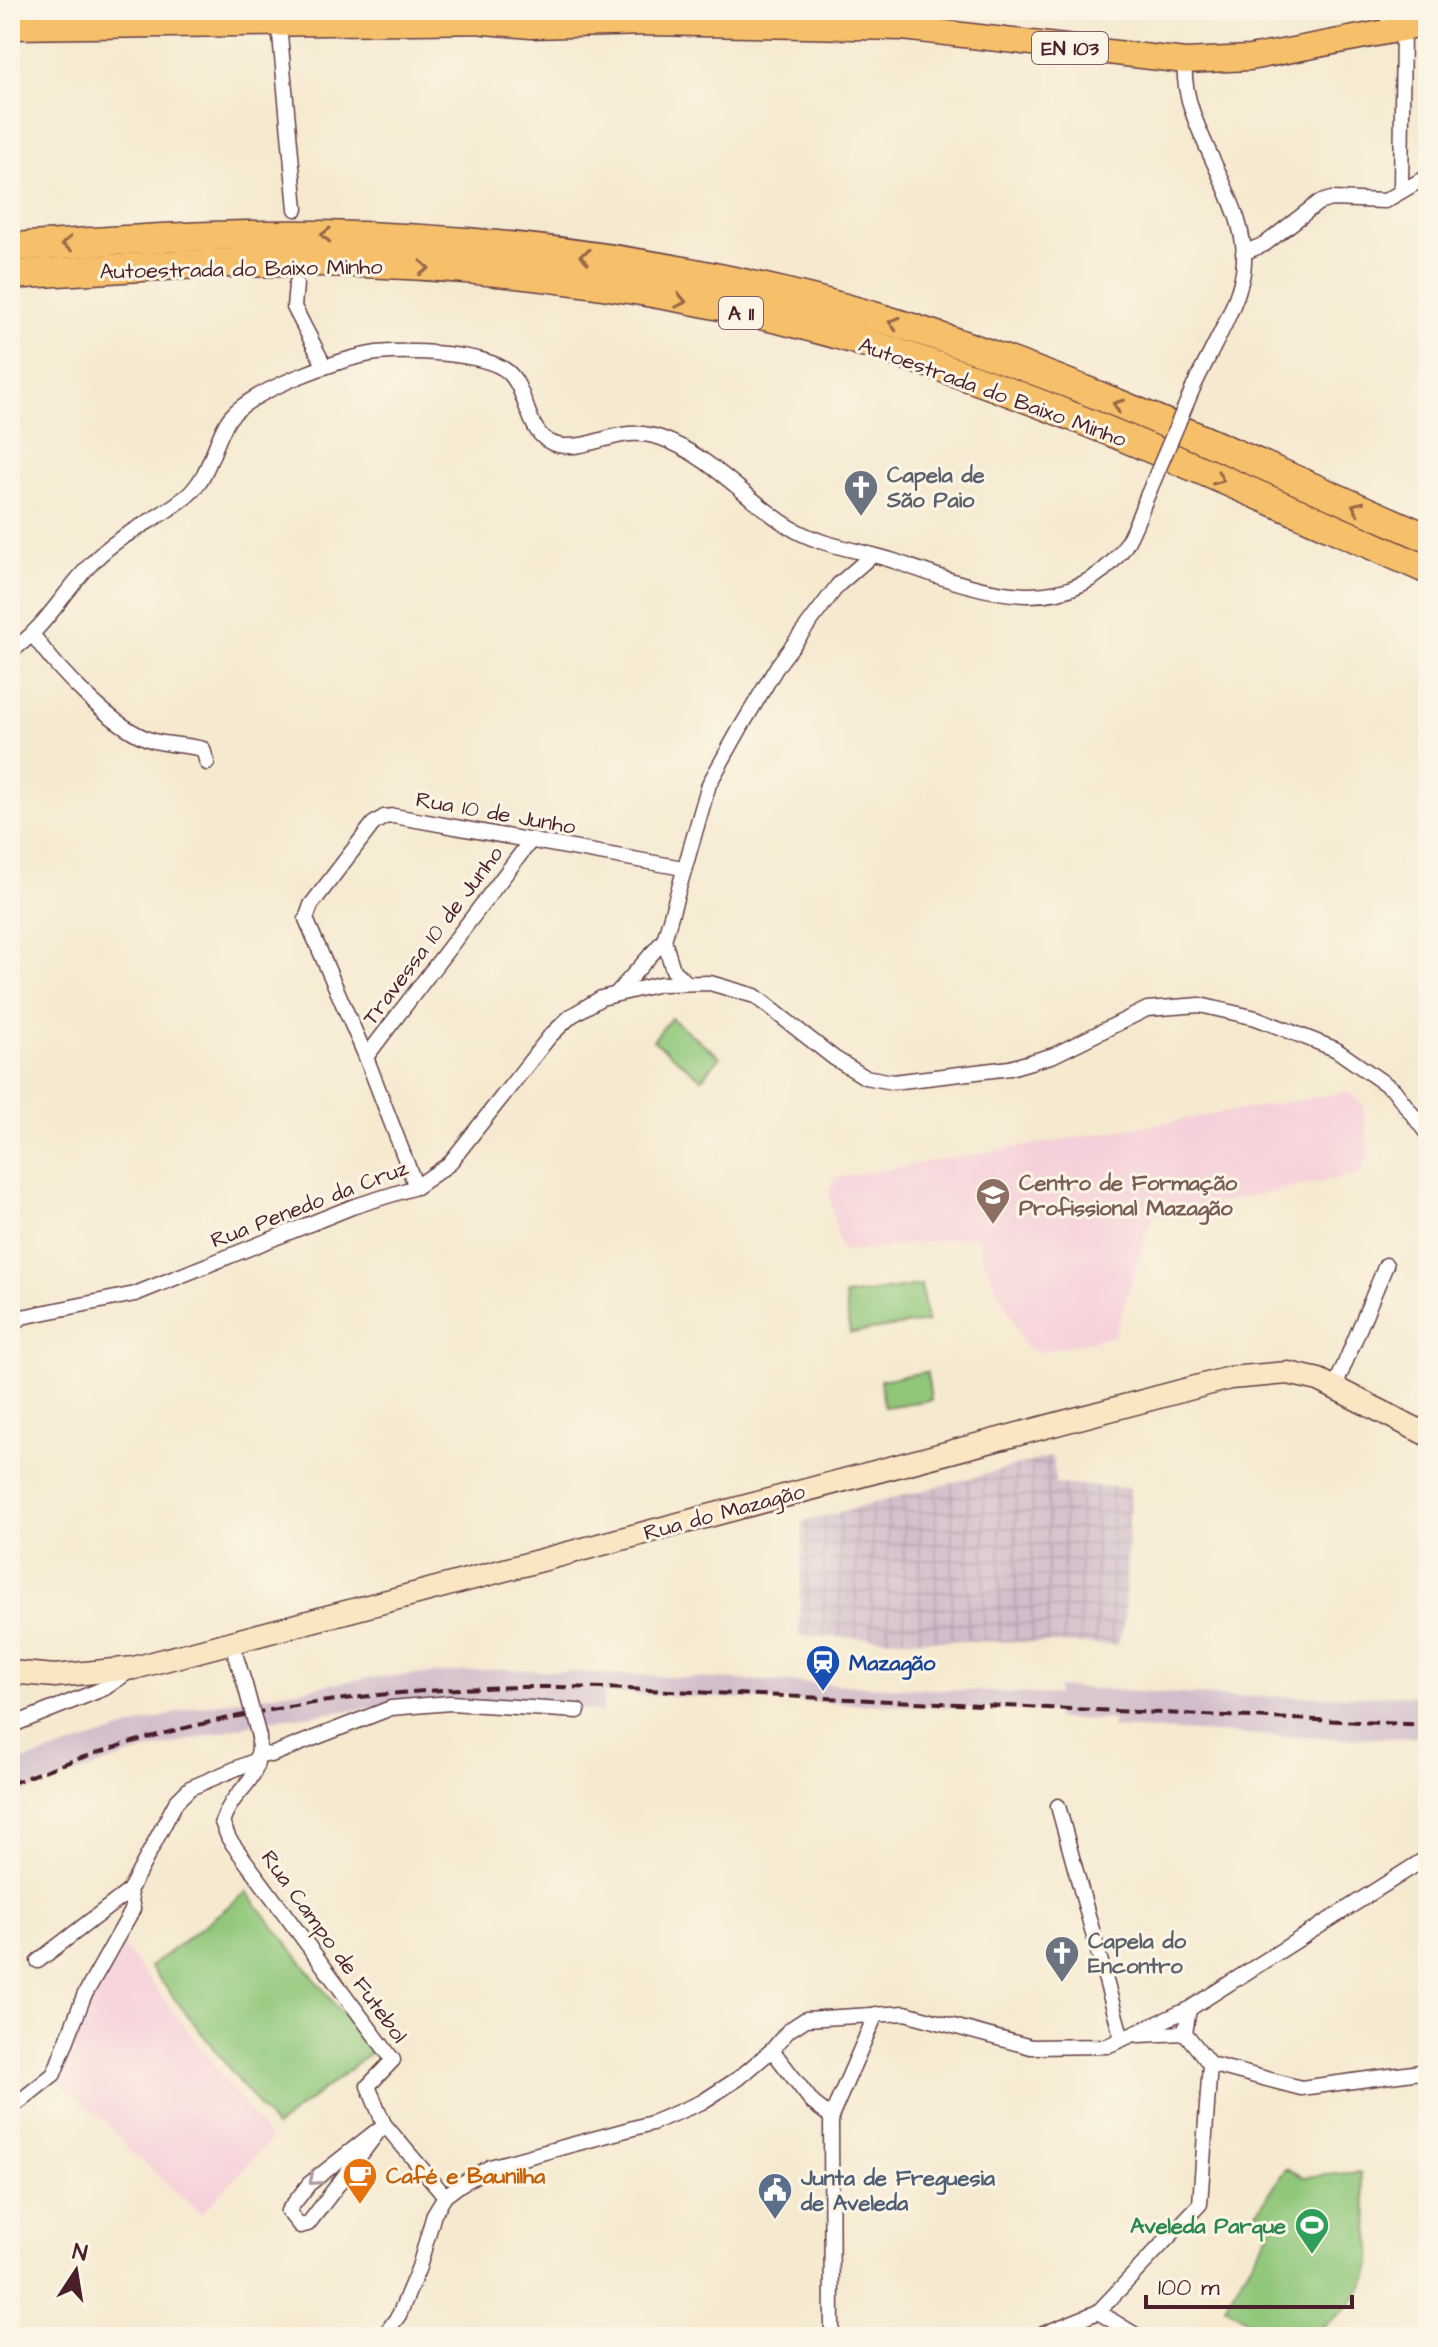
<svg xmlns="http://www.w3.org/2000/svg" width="1438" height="2347" font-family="'Architects Daughter',sans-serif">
<defs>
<pattern id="industrial-grid" width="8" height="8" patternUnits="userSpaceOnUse" patternTransform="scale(2)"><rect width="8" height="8" fill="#d1bdcb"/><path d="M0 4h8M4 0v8" fill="none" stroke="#b5a2ae"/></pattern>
</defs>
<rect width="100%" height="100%" fill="#fcf5e5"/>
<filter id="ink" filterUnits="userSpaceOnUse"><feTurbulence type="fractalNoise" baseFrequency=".0125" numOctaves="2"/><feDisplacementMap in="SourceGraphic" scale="16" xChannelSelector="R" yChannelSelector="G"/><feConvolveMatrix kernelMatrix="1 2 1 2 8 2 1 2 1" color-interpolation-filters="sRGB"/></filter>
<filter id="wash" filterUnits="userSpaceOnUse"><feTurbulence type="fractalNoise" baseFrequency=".006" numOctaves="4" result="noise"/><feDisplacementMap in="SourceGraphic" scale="32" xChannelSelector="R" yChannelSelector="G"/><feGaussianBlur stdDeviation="1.8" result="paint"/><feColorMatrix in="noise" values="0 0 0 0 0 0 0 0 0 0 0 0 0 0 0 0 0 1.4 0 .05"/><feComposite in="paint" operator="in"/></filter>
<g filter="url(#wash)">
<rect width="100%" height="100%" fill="#f5e9cf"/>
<g fill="#f5cfd9">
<path d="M 1347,1092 L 1363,1104 L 1369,1154 L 1359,1174 L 1153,1216 L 1114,1336 L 1039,1352 L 1026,1347 L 981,1255 L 977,1235 L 850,1252 L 840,1248 L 829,1192 L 835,1178 Z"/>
<path d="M 119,1940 L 271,2140 L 201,2214 L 128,2149 L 105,2121 L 59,2083 L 89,2015 L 83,2011 Z"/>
</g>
<path fill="url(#industrial-grid)" d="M 1053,1456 L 1055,1484 L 1130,1488 L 1124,1624 L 1117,1645 L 799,1636 L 803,1522 Z"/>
<path fill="#d1bdcb" d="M 503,1669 L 1057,1695 L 1058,1687 L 1234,1697 L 1428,1695 L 1428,1737 L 1344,1739 L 1112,1728 L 1112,1720 L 1056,1719 L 1056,1712 L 604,1693 L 602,1712 L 524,1701 L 416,1702 L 264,1721 L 127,1756 L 10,1797 L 10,1765 L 192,1708 L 368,1678 Z"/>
<g fill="#90c77a" stroke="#6d7352" stroke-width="2">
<path d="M 671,1018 L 720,1057 L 702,1079 L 653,1040 Z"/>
<path d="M 921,1285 L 927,1322 L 850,1333 L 845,1296 Z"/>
<path d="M 927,1372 L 931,1400 L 884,1407 L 880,1380 Z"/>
<path d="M 247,1892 L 372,2052 L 275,2127 L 150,1967 Z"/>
<path d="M 1286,2168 L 1303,2177 L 1360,2172 C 1364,2201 1373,2235 1371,2264 C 1368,2297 1312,2347 1278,2337 C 1260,2331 1241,2315 1225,2306 L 1271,2229 L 1253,2218 Z"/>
</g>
</g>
<g filter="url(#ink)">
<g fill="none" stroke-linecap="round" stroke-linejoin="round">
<g stroke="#643d44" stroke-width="17">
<g id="street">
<path d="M 1380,10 L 1403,29 L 1401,188"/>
<path d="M 279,24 L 296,209"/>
<path d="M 1185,61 C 1178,132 1261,210 1241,282 C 1232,316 1208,356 1193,388"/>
<path d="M 1243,253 L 1265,244 L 1318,203 L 1331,199 L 1385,201 L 1428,176"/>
<path d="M 296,284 L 294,307 L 324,365"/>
<path d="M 33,635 C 56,668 114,730 154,741 C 170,745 187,745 203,749 L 207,763"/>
<path d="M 10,652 C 45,629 65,589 95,560 C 122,532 158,520 187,496 C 209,477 213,446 227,422 C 244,392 343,357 377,353 C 408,350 485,352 508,372 C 529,390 525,438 558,445 C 591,452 620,423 661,438 C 709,455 746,499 788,526 C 819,546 860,550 894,561 C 967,586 1062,627 1121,552 C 1133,536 1140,512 1148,494"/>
<path d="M 664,940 L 673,970 L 686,982"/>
<path d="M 617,993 L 664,940 L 709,784 L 741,727 L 778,665 L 838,585 L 871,556"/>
<path d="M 366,1057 L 532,839"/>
<path d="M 416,1187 L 366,1057 L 306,919 L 311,905 L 373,824 L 384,817 L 394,816 L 683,868"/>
<path d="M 10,1328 L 22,1317 L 135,1294 L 352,1207 L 416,1187 L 449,1164 L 550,1036 L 571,1016 L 601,998 L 660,984 L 710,983 L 755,996 L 834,1058 L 865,1077 L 893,1082 L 1010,1068 L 1054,1055 L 1147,1009 L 1200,1005 L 1256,1018 L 1335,1049 L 1394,1090 L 1428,1135"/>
<path d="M 1335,1387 L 1386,1265"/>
<path d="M 231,1641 L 245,1685"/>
<path d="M 10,1726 L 105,1688 L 130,1671"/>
<path d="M 259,1737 C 260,1791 237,1781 222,1822 L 229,1839 L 393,2060 L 368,2086 L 384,2124 L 445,2196"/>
<path d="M 259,1753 L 271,1755 L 391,1708 L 450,1703 L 578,1711"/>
<path d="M 1058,1806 L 1122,2039"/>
<path d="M 38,1961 L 129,1891"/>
<path d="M 1189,2009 L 1185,2033 L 1210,2064 L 1301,2088 L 1428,2071"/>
<path d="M 1139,2035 L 1185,2033"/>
<path d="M 772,2050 L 813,2103 L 831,2117"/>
<path d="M 10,2109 L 54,2074 L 84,1996 L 133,1909 L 129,1891 L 176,1802 L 190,1788 L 254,1761 L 259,1753"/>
<path d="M 375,2132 L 309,2184 L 288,2211 L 300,2226 L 308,2224 L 384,2124"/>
<path d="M 1098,2312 L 1139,2337"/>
<path d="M 383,2337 L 399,2315 L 419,2267 L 434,2214 L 445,2196 L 461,2184 L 490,2167 L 652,2123 L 702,2102 L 739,2078 L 772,2050 L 789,2030 L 806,2019 L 905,2013 L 1031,2047 L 1107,2046 L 1189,2009 L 1428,1857"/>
<path d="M 832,2337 L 831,2117 L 876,2014"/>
<path d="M 1036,2337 L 1098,2312 L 1200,2204 L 1210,2064"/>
</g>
</g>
<g stroke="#643d44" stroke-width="25">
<path id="secondary" d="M 10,1672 L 55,1676 L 134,1668 L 1230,1378 L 1288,1373 L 1319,1380 L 1428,1435"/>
</g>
<g stroke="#643d44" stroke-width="27">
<g id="primary">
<path d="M 484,22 L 531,26 L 649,23 L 903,28 L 1185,61 L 1250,58 L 1428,24"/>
<path d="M 10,27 L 499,21"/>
</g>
</g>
<g stroke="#643d44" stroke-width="31">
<g id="highway">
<path d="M 10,247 C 113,241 216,233 320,235 C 506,238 694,264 873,316 C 1064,372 1246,459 1428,538"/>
<path d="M 10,275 C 113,269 216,261 320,262 C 494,264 692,291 859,341 C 1055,400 1241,488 1428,570"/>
</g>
</g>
<use href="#street" stroke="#fff" stroke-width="14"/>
<use href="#secondary" stroke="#fbe6c4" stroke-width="22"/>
<use href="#primary" stroke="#f6c06b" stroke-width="24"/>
<use href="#highway" stroke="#f6c06b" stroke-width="28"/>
<path stroke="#4a1f2b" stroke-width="4" stroke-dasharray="12 6" stroke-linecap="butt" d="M 10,1784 C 199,1708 401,1681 603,1688 L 1428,1725"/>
<g stroke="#643d44" stroke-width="17" stroke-linecap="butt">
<g id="street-bridge">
<path d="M 1148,494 L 1193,388"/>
<path d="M 245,1685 L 259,1737"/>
</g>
</g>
<use href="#street-bridge" stroke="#fff" stroke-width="14"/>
</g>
<defs><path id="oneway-chevron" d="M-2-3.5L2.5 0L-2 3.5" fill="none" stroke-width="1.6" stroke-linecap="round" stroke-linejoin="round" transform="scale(2)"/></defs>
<g stroke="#976748">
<use href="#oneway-chevron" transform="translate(326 235) rotate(-179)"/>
<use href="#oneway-chevron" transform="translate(67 244) rotate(177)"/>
<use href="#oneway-chevron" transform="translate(585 256) rotate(-173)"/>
<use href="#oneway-chevron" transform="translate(424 268) rotate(3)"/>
<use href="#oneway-chevron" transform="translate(681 301) rotate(11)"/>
<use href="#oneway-chevron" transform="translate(894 323) rotate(-163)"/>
<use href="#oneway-chevron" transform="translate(1118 405) rotate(-159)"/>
<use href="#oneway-chevron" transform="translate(1219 479) rotate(23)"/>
<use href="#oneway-chevron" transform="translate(1357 507) rotate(-156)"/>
</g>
<use stroke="#ae9aa0" href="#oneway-chevron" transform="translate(314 2180) rotate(139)"/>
</g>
<defs>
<g id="church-pin" transform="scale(1.8)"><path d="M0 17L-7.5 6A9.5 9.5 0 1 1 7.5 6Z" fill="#6b7280" stroke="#fcf5e5"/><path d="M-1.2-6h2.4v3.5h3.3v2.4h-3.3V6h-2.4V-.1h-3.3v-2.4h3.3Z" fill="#fff"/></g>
<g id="university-pin" transform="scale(1.8)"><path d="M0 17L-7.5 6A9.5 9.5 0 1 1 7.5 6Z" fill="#8d6e63" stroke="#fcf5e5"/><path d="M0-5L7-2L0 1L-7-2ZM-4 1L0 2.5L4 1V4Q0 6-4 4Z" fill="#fff"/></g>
<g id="station-pin" transform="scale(1.8)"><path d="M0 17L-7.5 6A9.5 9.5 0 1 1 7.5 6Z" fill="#1a4fb4" stroke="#fcf5e5"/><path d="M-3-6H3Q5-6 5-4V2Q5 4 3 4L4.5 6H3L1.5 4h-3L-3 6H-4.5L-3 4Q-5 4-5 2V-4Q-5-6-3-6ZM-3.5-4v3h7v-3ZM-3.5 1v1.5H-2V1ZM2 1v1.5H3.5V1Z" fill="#fff"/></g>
<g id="cafe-pin" transform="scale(1.8)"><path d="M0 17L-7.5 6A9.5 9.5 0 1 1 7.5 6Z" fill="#e8710a" stroke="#fcf5e5"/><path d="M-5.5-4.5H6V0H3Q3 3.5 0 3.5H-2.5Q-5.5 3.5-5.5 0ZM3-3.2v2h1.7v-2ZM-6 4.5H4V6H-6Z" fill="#fff"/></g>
<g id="civic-pin" transform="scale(1.8)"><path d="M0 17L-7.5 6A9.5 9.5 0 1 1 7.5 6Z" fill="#5c6f8a" stroke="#fcf5e5"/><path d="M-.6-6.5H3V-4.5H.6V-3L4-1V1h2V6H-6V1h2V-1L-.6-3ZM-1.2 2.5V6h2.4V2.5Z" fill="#fff"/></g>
<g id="stadium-pin" transform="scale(1.8)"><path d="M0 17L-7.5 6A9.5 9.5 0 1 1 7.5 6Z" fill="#2e9e5b" stroke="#fcf5e5"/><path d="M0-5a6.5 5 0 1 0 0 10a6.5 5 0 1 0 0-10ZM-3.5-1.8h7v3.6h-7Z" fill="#fff"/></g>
</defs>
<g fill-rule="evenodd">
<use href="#church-pin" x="861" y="487"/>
<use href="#university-pin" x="993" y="1195"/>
<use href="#station-pin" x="823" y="1662"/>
<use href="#church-pin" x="1062" y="1953"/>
<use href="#cafe-pin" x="360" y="2175"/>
<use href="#civic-pin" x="775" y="2190"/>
<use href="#stadium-pin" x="1312" y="2225"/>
</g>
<g text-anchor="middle" stroke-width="6" stroke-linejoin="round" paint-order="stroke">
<g fill="#fcf5e5" stroke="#7f5f63" stroke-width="2">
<rect x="1032" y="32" width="76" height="32" rx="6"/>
<rect x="719" y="297" width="44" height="32" rx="6"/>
</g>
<g font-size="20" font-weight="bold" fill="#4a1f2b">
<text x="1070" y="55">EN 103</text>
<text x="741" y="320">A 11</text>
</g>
<g font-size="22" fill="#4a1f2b" stroke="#fcf5e5">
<text transform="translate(241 268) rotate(-1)" y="8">Autoestrada do Baixo Minho</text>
<text transform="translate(993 391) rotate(20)" y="8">Autoestrada do Baixo Minho</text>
<text transform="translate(496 812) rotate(10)" y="8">Rua 10 de Junho</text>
<text transform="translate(432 935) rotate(-53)" y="8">Travessa 10 de Junho</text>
<text transform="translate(309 1203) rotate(-21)" y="8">Rua Penedo da Cruz</text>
<text transform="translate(724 1511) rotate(-15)" y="8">Rua do Mazagão</text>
<text transform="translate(335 1946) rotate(54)" y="8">Rua Campo de Futebol</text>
</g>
<g font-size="22" font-weight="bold" fill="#5b616d" stroke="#fcf5e5" text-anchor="start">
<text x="887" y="482">Capela de<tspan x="887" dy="25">São Paio</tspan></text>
<text x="1088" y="1948">Capela do<tspan x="1088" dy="25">Encontro</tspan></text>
</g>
<g font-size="22" font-weight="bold" fill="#785e54" stroke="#fcf5e5" text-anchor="start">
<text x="1019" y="1190">Centro de Formação<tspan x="1019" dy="25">Profissional Mazagão</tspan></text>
</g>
<g font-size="22" font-weight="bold" fill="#164399" stroke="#fcf5e5" text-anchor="start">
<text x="849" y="1670">Mazagão</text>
</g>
<g font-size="22" font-weight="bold" fill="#c56008" stroke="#fcf5e5" text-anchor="start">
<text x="386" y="2183">Café e Baunilha</text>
</g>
<g font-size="22" font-weight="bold" fill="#4e5e75" stroke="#fcf5e5" text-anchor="start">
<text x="801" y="2185">Junta de Freguesia<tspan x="801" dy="25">de Aveleda</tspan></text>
</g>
<g font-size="22" font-weight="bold" fill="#27864d" stroke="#fcf5e5" text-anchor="end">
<text x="1286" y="2233">Aveleda Parque</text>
</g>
</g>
<rect width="1438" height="2347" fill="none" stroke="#fcf5e5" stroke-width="40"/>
<g transform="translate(76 2271) rotate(12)" stroke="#fcf5e5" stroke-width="6" paint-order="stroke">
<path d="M0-6L14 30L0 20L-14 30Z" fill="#4a1f2b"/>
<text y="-12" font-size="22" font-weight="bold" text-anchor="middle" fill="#4a1f2b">N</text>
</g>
<path d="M1146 2295v12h206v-12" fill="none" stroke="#4a1f2b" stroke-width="4"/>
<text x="1158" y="2295" font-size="24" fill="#4a1f2b" stroke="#fcf5e5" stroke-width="6" paint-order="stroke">100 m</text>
</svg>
